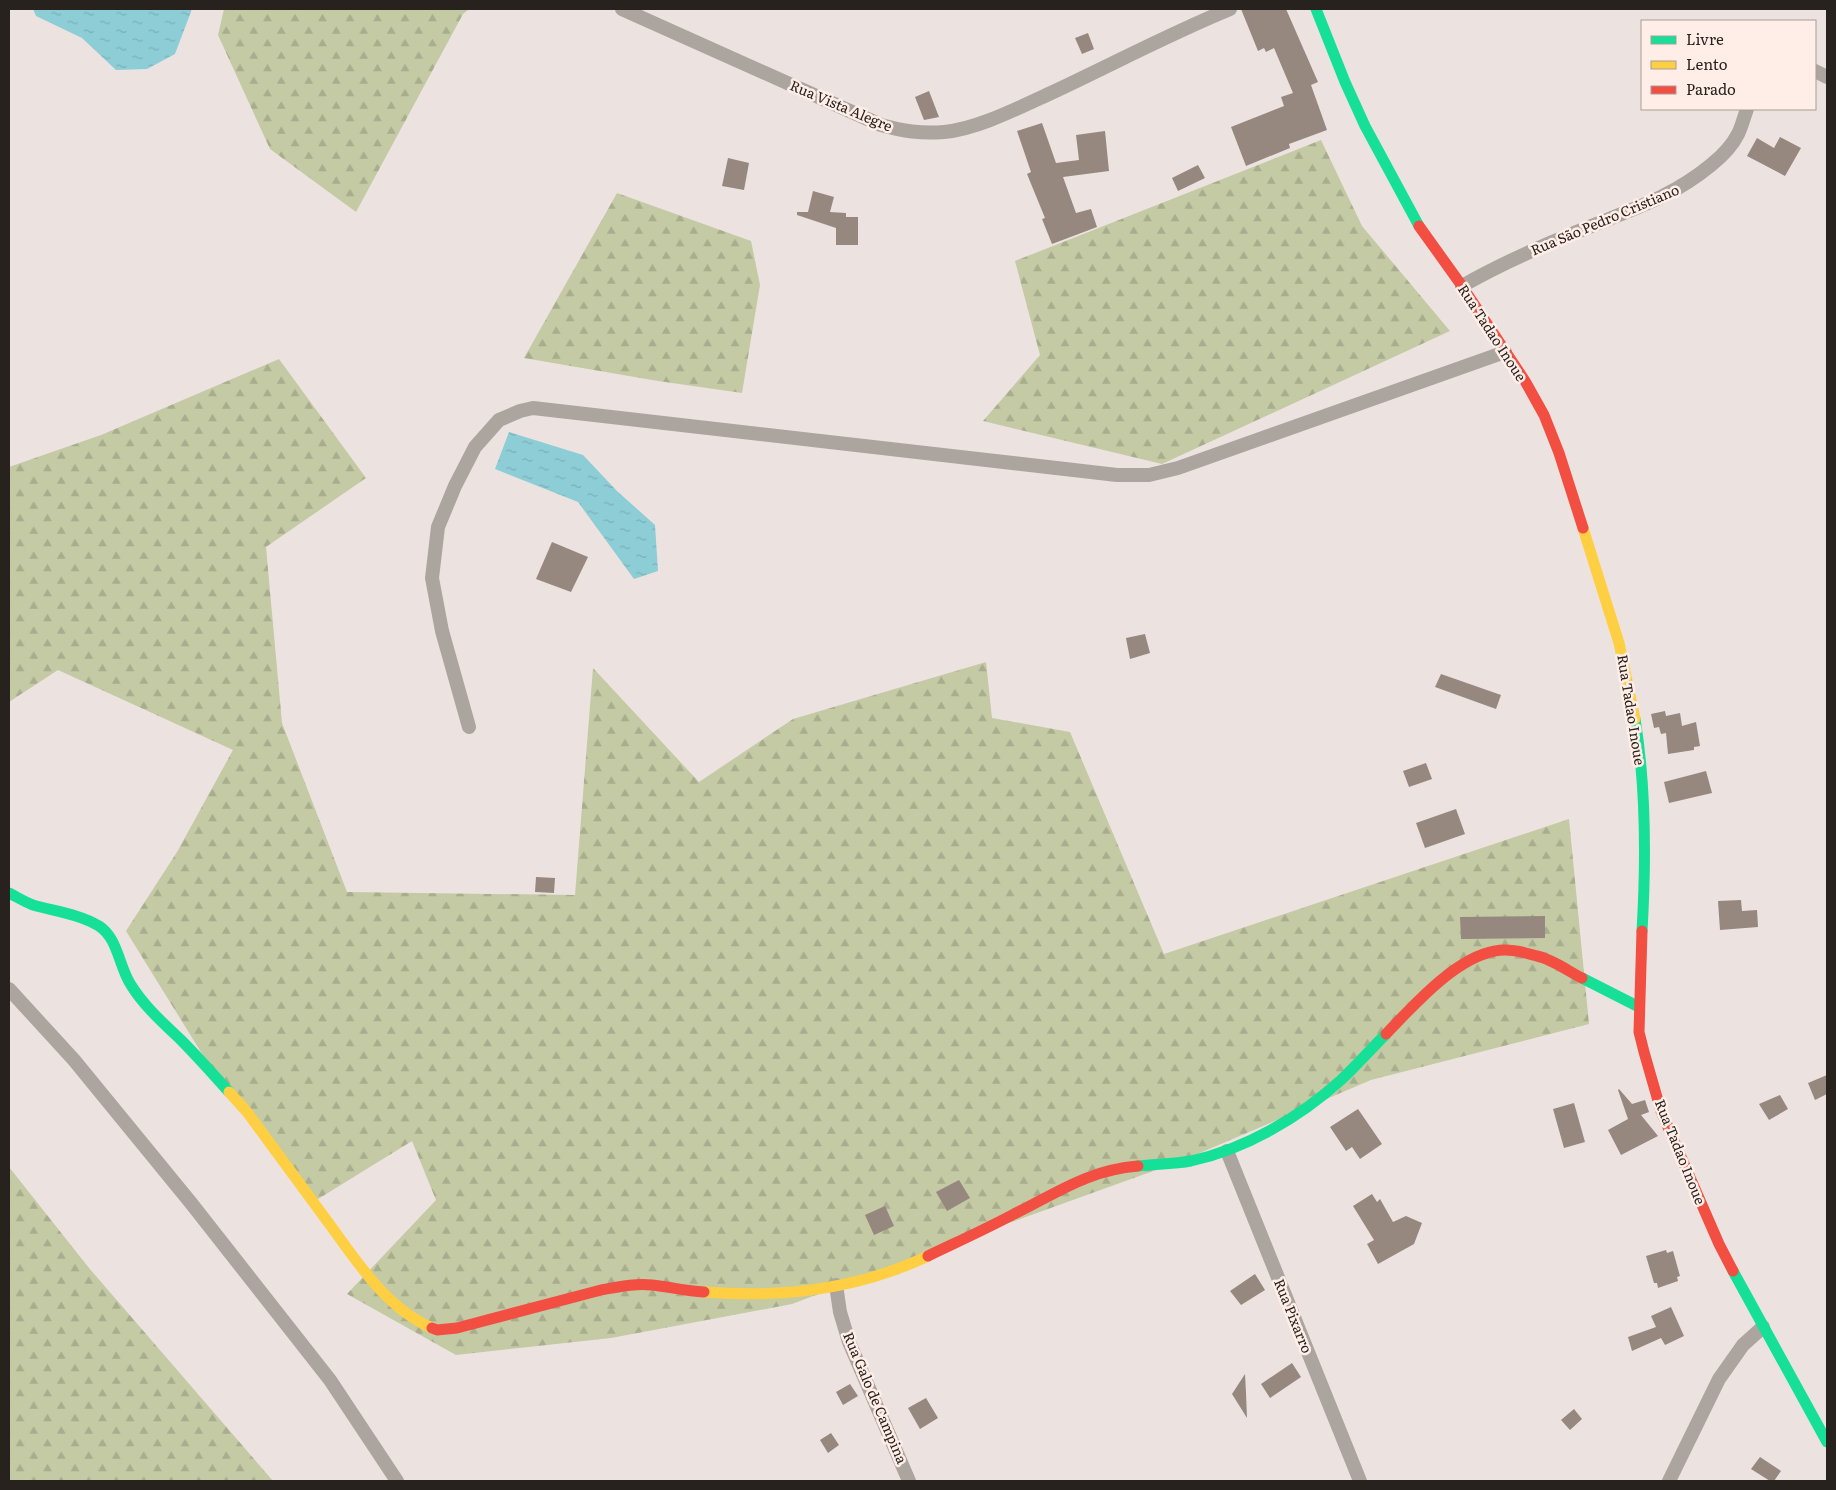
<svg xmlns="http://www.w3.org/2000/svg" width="1836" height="1490" font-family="Literata,serif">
<defs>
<pattern id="forest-firs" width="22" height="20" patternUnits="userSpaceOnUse" patternTransform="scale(1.25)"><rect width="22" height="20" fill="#c3caa4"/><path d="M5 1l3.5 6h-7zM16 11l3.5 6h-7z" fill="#a8ad8d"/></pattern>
<pattern id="water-ripples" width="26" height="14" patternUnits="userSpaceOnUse" patternTransform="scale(1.25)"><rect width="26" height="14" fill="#8dcdd6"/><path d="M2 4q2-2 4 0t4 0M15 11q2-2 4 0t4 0" fill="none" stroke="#7ab0b7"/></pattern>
</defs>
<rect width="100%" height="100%" fill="#ece3e0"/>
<g fill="url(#forest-firs)">
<path d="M 224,9 L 469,9 L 463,14 L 356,212 L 270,149 L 218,35 Z"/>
<path d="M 1321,140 L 1362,226 L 1450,331 L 1162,464 L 983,421 L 1040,355 L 1015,261 Z"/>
<path d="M 617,193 L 751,241 L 760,285 L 742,393 L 658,381 L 524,358 Z"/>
<path d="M 279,359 L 366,478 L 266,547 L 282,723 L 347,892 L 575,895 L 593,668 L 699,782 L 793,719 L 986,662 L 992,718 L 1070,732 L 1164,954 L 1569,819 L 1589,1024 L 1371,1080 L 1181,1161 L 984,1232 L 792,1304 L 611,1338 L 456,1355 L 347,1294 L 436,1200 L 412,1141 L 310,1204 L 204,1057 L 126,931 L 177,852 L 233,750 L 58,670 L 9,702 L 9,467 L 101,435 Z"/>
<path d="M 9,1167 L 89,1268 L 273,1481 L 9,1481 Z"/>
</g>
<g fill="url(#water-ripples)">
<path d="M 33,9 L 192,9 L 175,54 L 147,69 L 116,70 L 82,38 L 36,16 Z"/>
<path d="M 509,432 L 583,455 L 617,491 L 655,525 L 658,571 L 634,579 L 578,502 L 495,469 Z"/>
</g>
<g fill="#96877f">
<path d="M 1241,9 L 1286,9 L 1318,82 L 1311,85 L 1327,130 L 1289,144 L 1290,148 L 1246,166 L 1231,127 L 1284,106 L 1281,97 L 1293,93 L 1274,48 L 1266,52 L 1264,48 L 1258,51 Z"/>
<path d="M 1088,33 L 1094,49 L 1082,54 L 1075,38 Z"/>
<path d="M 929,91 L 939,117 L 924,120 L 915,97 Z"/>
<path d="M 1042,123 L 1056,163 L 1079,160 L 1076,135 L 1105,131 L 1109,171 L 1063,177 L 1076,213 L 1091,209 L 1097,227 L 1052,244 L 1042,219 L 1045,218 L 1027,174 L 1031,172 L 1017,131 Z"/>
<path d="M 1780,137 L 1801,148 L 1785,176 L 1747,156 L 1757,138 L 1774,148 Z"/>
<path d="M 728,158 L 749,163 L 744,190 L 722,186 Z"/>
<path d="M 1198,165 L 1205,178 L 1178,191 L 1172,178 Z"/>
<path d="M 813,191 L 834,197 L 830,212 L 846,213 L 846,217 L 858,217 L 858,245 L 836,245 L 836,228 L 797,215 L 797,212 L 808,212 Z"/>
<path d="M 552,542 L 588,557 L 571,592 L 536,579 Z"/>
<path d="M 1145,634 L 1150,653 L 1130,659 L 1126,638 Z"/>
<path d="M 1441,674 L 1501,695 L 1496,709 L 1435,687 Z"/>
<path d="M 1665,711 L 1666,716 L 1680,713 L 1682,726 L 1696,722 L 1700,746 L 1694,747 L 1694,750 L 1668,754 L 1666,733 L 1661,734 L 1659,727 L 1654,728 L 1651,714 Z"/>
<path d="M 1426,763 L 1432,779 L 1409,787 L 1403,771 Z"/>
<path d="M 1706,771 L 1712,793 L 1669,803 L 1664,782 Z"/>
<path d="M 1456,809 L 1465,834 L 1425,848 L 1416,823 Z"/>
<path d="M 536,877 L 555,878 L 554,893 L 535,892 Z"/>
<path d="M 1741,900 L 1742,911 L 1757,910 L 1758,927 L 1720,930 L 1718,901 Z"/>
<path d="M 1545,916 L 1545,938 L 1461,939 L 1460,917 Z"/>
<path d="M 1827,1075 L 1827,1094 L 1815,1100 L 1808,1083 Z"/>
<path d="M 1619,1089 L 1632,1104 L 1645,1100 L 1649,1112 L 1641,1115 L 1658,1136 L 1621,1155 L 1608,1130 L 1628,1119 L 1618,1090 Z"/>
<path d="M 1780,1095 L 1788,1109 L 1769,1120 L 1759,1104 Z"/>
<path d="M 1574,1103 L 1585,1142 L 1564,1148 L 1553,1109 Z"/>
<path d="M 1358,1109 L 1382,1144 L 1360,1159 L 1352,1147 L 1346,1151 L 1330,1127 Z"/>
<path d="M 959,1180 L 970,1198 L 947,1211 L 936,1192 Z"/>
<path d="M 1372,1194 L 1377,1202 L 1380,1199 L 1393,1222 L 1406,1216 L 1422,1223 L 1414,1244 L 1378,1264 L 1367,1244 L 1374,1240 L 1353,1206 Z"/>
<path d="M 885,1206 L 894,1226 L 874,1235 L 865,1215 Z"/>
<path d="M 1666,1250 L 1667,1253 L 1673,1251 L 1680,1276 L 1677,1277 L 1678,1281 L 1658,1288 L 1657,1283 L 1654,1283 L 1646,1256 Z"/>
<path d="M 1255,1274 L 1265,1290 L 1241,1305 L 1230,1291 Z"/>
<path d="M 1671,1307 L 1684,1336 L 1665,1345 L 1661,1338 L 1632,1351 L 1628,1337 L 1656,1327 L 1651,1316 Z"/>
<path d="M 1292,1363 L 1301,1377 L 1270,1398 L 1261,1384 Z"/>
<path d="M 1245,1374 L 1246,1393 L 1247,1418 L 1232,1394 Z"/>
<path d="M 850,1384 L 858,1396 L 843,1405 L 836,1392 Z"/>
<path d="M 926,1398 L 938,1418 L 920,1429 L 908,1408 Z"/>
<path d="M 1574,1409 L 1582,1419 L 1570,1430 L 1561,1420 Z"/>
<path d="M 831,1433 L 839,1445 L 828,1453 L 820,1440 Z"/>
<path d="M 1760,1457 L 1781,1471 L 1774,1481 L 1770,1481 L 1751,1469 Z"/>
</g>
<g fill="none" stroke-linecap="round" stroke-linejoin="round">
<g stroke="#aca49e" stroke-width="14">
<path d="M 622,9 L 881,125 C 903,131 921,134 944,132 C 978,129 1020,107 1051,93 C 1111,65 1169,34 1230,9"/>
<path d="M 1815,71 L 1827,77"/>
<path d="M 1462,286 C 1499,265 1539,247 1579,231 C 1627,211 1670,199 1711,165 C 1721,157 1732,146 1738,134 C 1742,126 1744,117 1747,109"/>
<path d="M 469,727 L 442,631 L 432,578 L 438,527 L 455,486 L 475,447 L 499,420 L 520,411 L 533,408 L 1117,475 L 1149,475 L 1178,468 L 1505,352"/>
<path d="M 9,989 L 74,1060 L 191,1203 L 330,1380 L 397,1481"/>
<path d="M 1227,1151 L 1360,1481"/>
<path d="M 836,1285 L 840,1312 L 849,1342 L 909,1481"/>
<path d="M 1669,1481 L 1719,1379 L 1743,1345 L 1763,1327"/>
</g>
<g stroke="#16e098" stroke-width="11">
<path d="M 1316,9 L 1345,82 L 1365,126 L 1419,226"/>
<path d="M 1635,719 C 1646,786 1646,863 1642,931"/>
<path d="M 9,893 C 17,897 25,902 33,905 C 54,911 79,914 99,926 C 118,938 119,967 131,985 C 144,1006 162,1022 180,1039 C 197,1056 213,1074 229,1092"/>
<path d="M 1582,978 L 1639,1007"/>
<path d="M 1138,1166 C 1155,1164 1174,1164 1191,1161 C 1245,1149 1299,1118 1341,1080 C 1356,1066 1371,1049 1386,1034"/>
<path d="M 1733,1271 L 1827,1442"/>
</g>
<g stroke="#ffcf43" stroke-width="11">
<path d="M 1583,528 L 1619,643 L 1635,719"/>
<path d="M 229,1092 L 247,1112 C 272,1146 297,1180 322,1214 C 353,1255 383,1307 432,1328"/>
<path d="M 704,1292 C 780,1298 859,1289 928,1256"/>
</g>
<g stroke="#f24e42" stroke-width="11">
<path d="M 1419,226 L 1462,286 L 1525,381 L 1544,415 L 1559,453 L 1583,528"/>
<path d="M 1642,931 L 1639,1032 L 1644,1052 L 1661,1111 L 1719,1244 L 1733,1271"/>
<path d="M 1386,1034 C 1413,1006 1455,958 1495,951 C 1508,948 1524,952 1537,956 C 1552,959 1568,971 1582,978"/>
<path d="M 928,1256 C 957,1242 986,1229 1014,1214 C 1057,1193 1088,1170 1138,1166"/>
<path d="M 432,1328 L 437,1330 L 457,1328 L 601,1290 C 618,1287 635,1283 652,1285 C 670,1287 686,1291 704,1292"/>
</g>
</g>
<g text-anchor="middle" stroke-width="5" stroke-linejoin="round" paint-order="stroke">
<g font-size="14" fill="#28221f" stroke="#ffeee7">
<text transform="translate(841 106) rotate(23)" y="5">Rua Vista Alegre</text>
<text transform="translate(1605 220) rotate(-23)" y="5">Rua São Pedro Cristiano</text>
<text transform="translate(1492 333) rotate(57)" y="5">Rua Tadao Inoue</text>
<text transform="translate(1631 710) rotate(81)" y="5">Rua Tadao Inoue</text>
<text transform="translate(1680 1152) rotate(68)" y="5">Rua Tadao Inoue</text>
<text transform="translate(1293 1316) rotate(68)" y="5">Rua Pixarro</text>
<text transform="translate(875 1398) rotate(67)" y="5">Rua Galo de Campina</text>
</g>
</g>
<rect width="1836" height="1490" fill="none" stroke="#28221f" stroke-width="20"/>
<rect x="1641" y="20" width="175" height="90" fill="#ffeee7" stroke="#a99c97"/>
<rect x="1651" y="36" width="25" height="8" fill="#16e098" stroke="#a99c97"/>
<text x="1686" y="45" font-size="15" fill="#28221f">Livre</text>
<rect x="1651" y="61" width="25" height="8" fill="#ffcf43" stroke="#a99c97"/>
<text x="1686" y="70" font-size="15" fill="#28221f">Lento</text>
<rect x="1651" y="86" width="25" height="8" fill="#f24e42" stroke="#a99c97"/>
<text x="1686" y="95" font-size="15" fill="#28221f">Parado</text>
</svg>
